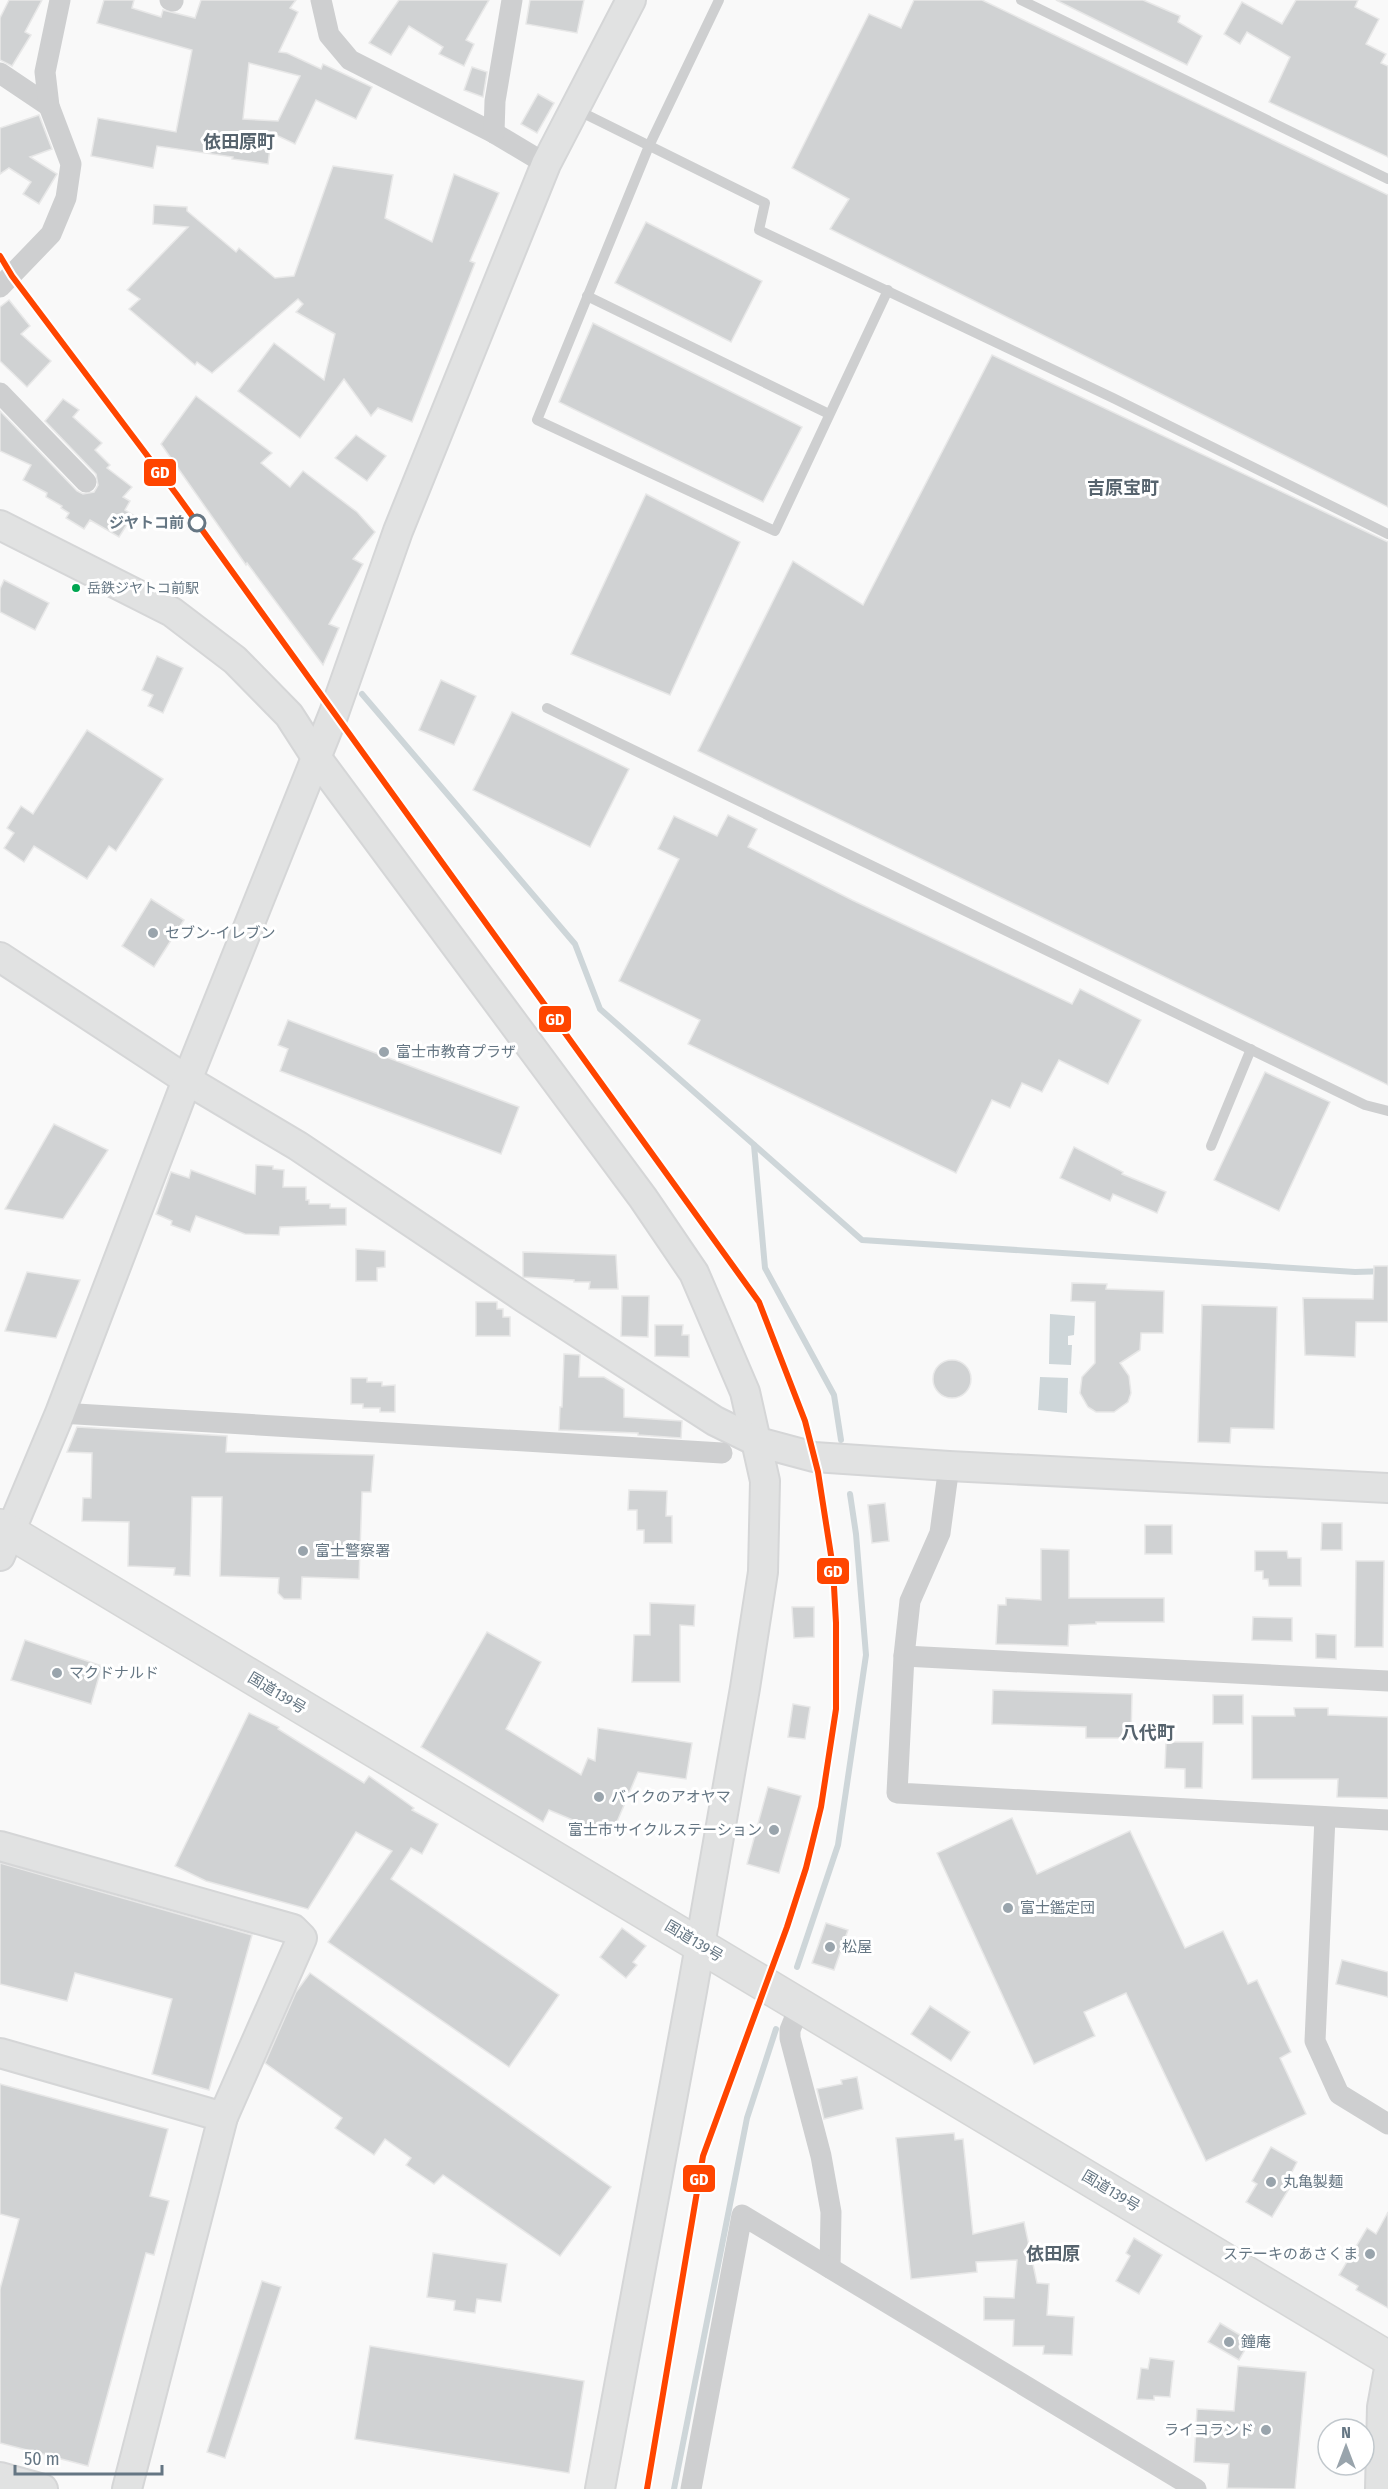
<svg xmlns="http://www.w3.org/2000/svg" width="1388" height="2489" font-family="'Fira Sans Condensed','Noto Sans JP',sans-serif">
<rect width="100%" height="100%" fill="#f9f9f9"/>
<g fill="#ced6d9">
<path d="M 1050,1314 L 1075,1316 L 1074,1335 L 1068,1336 L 1068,1345 L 1072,1345 L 1071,1365 L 1049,1364 Z"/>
<path d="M 1040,1377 L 1068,1378 L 1067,1413 L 1038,1410 Z"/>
</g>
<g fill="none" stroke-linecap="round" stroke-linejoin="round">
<g stroke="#ced6d9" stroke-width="6">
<path d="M 362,694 L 575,944 L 600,1009 L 862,1240 L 1355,1272 L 1388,1271"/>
<path d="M 754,1145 L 765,1268 L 834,1395 L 841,1440"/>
<path d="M 797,1967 L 838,1845 L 866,1655 L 856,1534 L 850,1494"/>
<path d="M 674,2489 L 747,2118 L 776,2029"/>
</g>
</g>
<g fill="#d0d2d3" stroke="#e8e8e8" stroke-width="1.5" fill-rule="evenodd">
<path d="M 9,0 L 42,0 L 25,32 L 31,35 L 12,66 L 0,60 L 0,18 Z"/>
<path d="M 104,0 L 134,0 L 132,8 L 161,17 L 163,10 L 195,18 L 201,0 L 296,0 L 290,8 L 298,12 L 279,52 L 287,53 L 321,69 L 323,64 L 372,87 L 356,119 L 316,100 L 295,144 L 272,133 L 268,164 L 232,159 L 233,157 L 157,146 L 153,168 L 91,156 L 98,118 L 176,132 L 192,50 L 97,23 ZM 249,63 L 300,76 L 278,121 L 243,119 Z"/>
<path d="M 399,0 L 489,0 L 466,40 L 474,44 L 464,66 L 439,54 L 443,47 L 409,26 L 391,55 L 369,43 Z"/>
<path d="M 530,0 L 584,0 L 577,33 L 526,24 Z"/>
<path d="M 914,0 L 982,0 L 1388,195 L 1388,507 L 830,229 L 849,199 L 792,168 L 869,14 L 901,28 Z"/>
<path d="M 1056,0 L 1143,0 L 1180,16 L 1178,22 L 1202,36 L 1187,65 Z"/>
<path d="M 1296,0 L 1358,0 L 1355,7 L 1379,19 L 1366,44 L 1386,54 L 1381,63 L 1388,66 L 1388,157 L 1269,102 L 1290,57 L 1247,32 L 1240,44 L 1224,34 L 1242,2 L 1282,24 Z"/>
<path d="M 472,67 L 487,72 L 483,97 L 464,90 Z"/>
<path d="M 538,94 L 554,103 L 537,133 L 521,124 Z"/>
<path d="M 39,115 L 52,149 L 30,157 L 57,174 L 39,204 L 23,194 L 31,182 L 9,168 L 0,174 L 0,128 Z"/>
<path d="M 333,166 L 393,175 L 385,218 L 432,242 L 454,174 L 499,193 L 470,261 L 475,263 L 412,422 L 378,408 L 371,416 L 344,379 L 300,438 L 238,391 L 274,343 L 324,380 L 335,334 L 296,312 L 303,304 L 298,299 L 212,373 L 197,362 L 195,365 L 129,309 L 140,299 L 127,290 L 188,227 L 153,224 L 154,205 L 187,207 L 187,211 L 236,252 L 239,248 L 275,278 L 294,276 Z"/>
<path d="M 646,222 L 762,281 L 731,342 L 615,283 Z"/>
<path d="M 9,300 L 30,326 L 21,334 L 51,361 L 27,387 L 0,361 L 0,307 Z"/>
<path d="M 593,323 L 802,427 L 763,502 L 559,402 Z"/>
<path d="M 992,355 L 1388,542 L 1388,1085 L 698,751 L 793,561 L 863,605 Z"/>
<path d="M 196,396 L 272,453 L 261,463 L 290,487 L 303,471 L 357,512 L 375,532 L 353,559 L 363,564 L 329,624 L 339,628 L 323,665 L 247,563 L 246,565 L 161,444 Z"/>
<path d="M 63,399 L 79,410 L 73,417 L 102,443 L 95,450 L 110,465 L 107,468 L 132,487 L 123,497 L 130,501 L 125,510 L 133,515 L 119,537 L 90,520 L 84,529 L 66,518 L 69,513 L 61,508 L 62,506 L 46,497 L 47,493 L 23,480 L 31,465 L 0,451 L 0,411 L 77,491 L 83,494 L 94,492 L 98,485 L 96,474 L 45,421 Z"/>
<path d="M 356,435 L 386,456 L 367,481 L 335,458 Z"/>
<path d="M 646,494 L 740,542 L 670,695 L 571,654 Z"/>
<path d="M 4,580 L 49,603 L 35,630 L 0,612 L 0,589 Z"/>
<path d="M 157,656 L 183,668 L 163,713 L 148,706 L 153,695 L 142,690 Z"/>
<path d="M 441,680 L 476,696 L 454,745 L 419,730 Z"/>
<path d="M 512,712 L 629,769 L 590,847 L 473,790 Z"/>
<path d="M 87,730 L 163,779 L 116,851 L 109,846 L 87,879 L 34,846 L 24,862 L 4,848 L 14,833 L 7,828 L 21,806 L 33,814 Z"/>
<path d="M 728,815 L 757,829 L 748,847 L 852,900 L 1072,1004 L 1080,989 L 1141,1020 L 1108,1084 L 1059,1060 L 1042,1092 L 1022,1083 L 1010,1108 L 992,1100 L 956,1173 L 688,1044 L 700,1020 L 619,981 L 679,859 L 658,849 L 674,816 L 717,836 Z"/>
<path d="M 151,899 L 184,920 L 154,967 L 122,946 Z"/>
<path d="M 288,1020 L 519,1107 L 501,1154 L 280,1071 L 288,1049 L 278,1045 Z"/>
<path d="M 1265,1072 L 1330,1102 L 1279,1211 L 1214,1180 Z"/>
<path d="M 54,1124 L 108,1150 L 63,1219 L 5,1209 Z"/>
<path d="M 1074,1147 L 1123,1172 L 1122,1174 L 1166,1192 L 1157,1213 L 1113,1194 L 1110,1201 L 1060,1178 Z"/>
<path d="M 256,1165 L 273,1166 L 273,1169 L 284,1170 L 283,1187 L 306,1187 L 306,1200 L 309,1200 L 309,1204 L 330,1204 L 330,1208 L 346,1208 L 346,1225 L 280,1227 L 279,1235 L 245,1234 L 196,1216 L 190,1232 L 171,1225 L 172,1221 L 156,1214 L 171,1172 L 189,1178 L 191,1170 L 255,1194 Z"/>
<path d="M 356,1249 L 385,1251 L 385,1267 L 377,1268 L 377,1281 L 356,1281 Z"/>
<path d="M 523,1252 L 616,1255 L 618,1289 L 589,1289 L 590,1282 L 574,1282 L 574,1280 L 523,1277 Z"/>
<path d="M 1374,1266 L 1388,1266 L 1388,1322 L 1356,1322 L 1355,1357 L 1305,1355 L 1303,1298 L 1373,1299 Z"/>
<path d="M 27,1272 L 80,1280 L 56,1338 L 5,1331 Z"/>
<path d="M 1072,1283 L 1107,1284 L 1106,1289 L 1164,1291 L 1163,1333 L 1141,1333 L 1140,1350 L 1120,1363 L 1129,1376 L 1131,1393 L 1128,1402 L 1114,1412 L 1096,1412 L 1088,1407 L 1080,1393 L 1082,1377 L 1095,1363 L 1095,1302 L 1071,1301 Z"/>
<path d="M 622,1296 L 649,1296 L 648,1337 L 621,1336 Z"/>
<path d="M 476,1302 L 497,1302 L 497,1309 L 503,1309 L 503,1317 L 510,1317 L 510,1336 L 476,1336 Z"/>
<path d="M 1202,1305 L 1277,1307 L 1274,1429 L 1231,1428 L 1230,1443 L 1198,1442 Z"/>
<path d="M 655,1325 L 683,1325 L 682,1335 L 689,1335 L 689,1357 L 655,1356 Z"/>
<path d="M 564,1354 L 580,1355 L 579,1377 L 604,1377 L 624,1389 L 624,1417 L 682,1421 L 681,1438 L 638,1435 L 638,1433 L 559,1430 L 560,1407 L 562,1407 Z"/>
<circle cx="952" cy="1379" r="19"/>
<path d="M 351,1378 L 367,1378 L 367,1382 L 382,1382 L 382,1386 L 395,1385 L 395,1412 L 380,1412 L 380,1408 L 363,1408 L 363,1404 L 351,1404 Z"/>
<path d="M 77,1427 L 227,1436 L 226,1452 L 374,1455 L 371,1492 L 362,1492 L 359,1579 L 302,1577 L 301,1599 L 284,1599 L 278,1593 L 279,1578 L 220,1576 L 222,1497 L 192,1497 L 190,1576 L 174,1575 L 175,1568 L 128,1566 L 129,1522 L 82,1521 L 83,1498 L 91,1498 L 92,1453 L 67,1452 Z"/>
<path d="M 629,1490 L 667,1491 L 666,1516 L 672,1516 L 672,1543 L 644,1543 L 644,1530 L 637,1530 L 637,1510 L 628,1510 Z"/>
<path d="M 885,1503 L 889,1541 L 872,1543 L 868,1505 Z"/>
<path d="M 1322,1523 L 1342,1523 L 1342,1550 L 1321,1550 Z"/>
<rect x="1145" y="1525" width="27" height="29"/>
<path d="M 1041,1549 L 1069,1550 L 1069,1598 L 1164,1598 L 1164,1622 L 1096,1622 L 1096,1624 L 1069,1625 L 1068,1646 L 996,1644 L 998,1605 L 1006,1605 L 1006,1598 L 1041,1600 Z"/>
<path d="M 1255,1551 L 1287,1551 L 1288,1558 L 1301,1558 L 1301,1586 L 1269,1586 L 1268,1579 L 1263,1579 L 1263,1571 L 1255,1571 Z"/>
<path d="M 1356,1561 L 1384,1561 L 1383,1647 L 1355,1647 Z"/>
<path d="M 650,1603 L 695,1605 L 694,1626 L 680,1625 L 680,1682 L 632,1682 L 634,1635 L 650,1635 Z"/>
<path d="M 792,1607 L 814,1607 L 814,1637 L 794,1638 Z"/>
<path d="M 1253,1617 L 1292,1618 L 1292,1641 L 1252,1640 Z"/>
<path d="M 487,1632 L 541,1662 L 506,1729 L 581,1775 L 588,1758 L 595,1761 L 598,1728 L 692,1743 L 686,1779 L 638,1772 L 611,1836 L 549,1810 L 543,1822 L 421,1747 Z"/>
<path d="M 1316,1634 L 1336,1635 L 1336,1659 L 1316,1658 Z"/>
<path d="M 25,1640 L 102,1666 L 91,1704 L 11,1680 Z"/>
<path d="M 993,1690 L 1132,1694 L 1131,1738 L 1086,1738 L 1086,1727 L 992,1724 Z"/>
<rect x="1213" y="1695" width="30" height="29"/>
<path d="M 793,1704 L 810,1707 L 805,1739 L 788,1737 Z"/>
<path d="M 1294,1708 L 1328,1708 L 1328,1715 L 1388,1717 L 1388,1798 L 1337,1797 L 1338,1779 L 1252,1779 L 1252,1716 L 1295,1716 Z"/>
<path d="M 249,1713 L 279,1727 L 278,1729 L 364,1783 L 369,1776 L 414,1808 L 412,1810 L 438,1824 L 422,1854 L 411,1848 L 391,1879 L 559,1995 L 509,2067 L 328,1942 L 392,1851 L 356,1832 L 308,1909 L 206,1881 L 175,1866 Z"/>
<path d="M 1166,1742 L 1203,1742 L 1202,1788 L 1185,1788 L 1185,1769 L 1165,1768 Z"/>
<path d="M 768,1787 L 801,1796 L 779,1873 L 747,1864 Z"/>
<path d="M 1012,1818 L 1037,1874 L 1130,1831 L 1185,1948 L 1223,1931 L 1248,1984 L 1257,1980 L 1291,2052 L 1280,2058 L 1306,2114 L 1206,2161 L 1126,1993 L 1084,2012 L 1095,2036 L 1034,2064 L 937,1853 Z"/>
<path d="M 0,1863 L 252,1935 L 209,2090 L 152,2074 L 172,1999 L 75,1973 L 67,2001 L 0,1984 Z"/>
<path d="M 826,1923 L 848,1930 L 834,1970 L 812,1963 Z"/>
<path d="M 622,1928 L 646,1946 L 633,1962 L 637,1965 L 626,1978 L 600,1957 Z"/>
<path d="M 1342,1960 L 1388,1972 L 1388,1997 L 1336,1984 Z"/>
<path d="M 310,1973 L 611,2187 L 560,2256 L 443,2175 L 434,2184 L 406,2165 L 411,2158 L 385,2139 L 374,2155 L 335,2128 L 342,2118 L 265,2063 L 296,1992 Z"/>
<path d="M 930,2006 L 970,2032 L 951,2061 L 911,2034 Z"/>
<path d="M 857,2077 L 863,2109 L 824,2119 L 817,2089 L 842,2084 L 841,2080 Z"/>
<path d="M 0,2084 L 168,2129 L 150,2196 L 169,2201 L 154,2255 L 146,2253 L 88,2466 L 0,2443 L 0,2289 L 19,2219 L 0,2214 Z"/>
<path d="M 954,2133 L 955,2140 L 963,2139 L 973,2234 L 1024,2222 L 1037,2283 L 1049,2284 L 1047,2315 L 1074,2317 L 1072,2355 L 1043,2354 L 1044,2346 L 1013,2346 L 1014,2320 L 984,2320 L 984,2297 L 1014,2298 L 1017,2260 L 976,2262 L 977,2272 L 911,2279 L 896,2138 Z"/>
<path d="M 1271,2147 L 1297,2162 L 1290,2176 L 1295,2179 L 1272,2217 L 1246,2202 L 1257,2184 L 1252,2181 Z"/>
<path d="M 1388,2212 L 1388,2308 L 1356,2290 L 1358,2286 L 1339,2275 L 1367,2228 L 1376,2234 Z"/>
<path d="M 1134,2238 L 1162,2255 L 1139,2294 L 1116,2281 L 1130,2256 L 1126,2253 Z"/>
<path d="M 433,2253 L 507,2264 L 501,2302 L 477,2299 L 475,2313 L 454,2310 L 455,2301 L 427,2297 Z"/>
<path d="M 262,2281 L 281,2287 L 225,2458 L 207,2452 Z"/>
<path d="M 1220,2323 L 1250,2341 L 1239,2360 L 1208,2342 Z"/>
<path d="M 370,2346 L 584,2381 L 569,2473 L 355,2439 Z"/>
<path d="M 1150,2358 L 1174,2361 L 1170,2397 L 1154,2396 L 1154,2400 L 1137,2399 L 1141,2368 L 1148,2369 Z"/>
<path d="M 1238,2366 L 1306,2372 L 1295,2489 L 1227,2488 L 1229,2464 L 1194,2462 L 1197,2409 L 1234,2411 Z"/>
</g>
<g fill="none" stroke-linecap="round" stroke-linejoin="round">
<g stroke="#d5d6d7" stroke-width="32">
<g id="secondary">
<path d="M 0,525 L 172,612 L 235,660 L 289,715 L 316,757 L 643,1198 L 694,1273 L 745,1392 L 765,1481 L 763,1572 L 745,1688 L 692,1991 L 600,2489"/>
<path d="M 0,957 L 187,1080 L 298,1146 L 526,1299 L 715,1421 L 758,1442 L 814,1457 L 949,1466 L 1388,1488"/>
<path d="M 0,1556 L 60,1413 L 187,1080 L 334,713 L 398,531 L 546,164 L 631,0"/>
<path d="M 0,1846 L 293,1929 L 302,1938 L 223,2117 L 127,2489"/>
<path d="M 0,2053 L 223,2117"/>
<path d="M 0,2477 L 43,2489"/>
<path d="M 1380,2489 L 1382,2407 L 1388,2374"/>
</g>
</g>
<g stroke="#d5d6d6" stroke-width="36">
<path id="highway" d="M 0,1526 L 1388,2358"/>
</g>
<g stroke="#cecfd0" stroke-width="10">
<path d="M 719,0 L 649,146 L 537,420 L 775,531 L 888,290"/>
<path d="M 1021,0 L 1388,179"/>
<path d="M 575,109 L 765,203 L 759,230 L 1113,398 L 1388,534"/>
<path d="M 587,296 L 829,414"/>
<path d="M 547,708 L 1365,1105 L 1388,1111"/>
<path d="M 1211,1146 L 1251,1049"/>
</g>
<g stroke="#cecfd0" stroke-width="21">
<path d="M 170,0 L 173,1"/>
<path d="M 321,0 L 329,35 L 350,60 L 494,133 L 546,164"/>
<path d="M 0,73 L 49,106"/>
<path d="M 494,133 L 495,101 L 512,0"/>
<path d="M 0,287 L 51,234 L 66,198 L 71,164 L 49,106 L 45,72 L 60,0"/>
<path d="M 0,393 L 86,482"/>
<path d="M 60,1413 L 722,1453"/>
<path d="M 949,1466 L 940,1533 L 910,1601 L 904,1656 L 897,1793 L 1388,1820"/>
<path d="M 904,1656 L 1388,1681"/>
<path d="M 1325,1817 L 1315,2041 L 1339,2094 L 1388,2124"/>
<path d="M 800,2005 L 790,2030 L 790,2038 L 821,2156 L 831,2212 L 830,2268"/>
<path d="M 691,2489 L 742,2215 L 1196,2489"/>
</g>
<use href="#secondary" stroke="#e1e2e2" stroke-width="28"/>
<use href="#highway" stroke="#e1e2e2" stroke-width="33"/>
<g stroke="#fff" stroke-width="10">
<path id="rail-1" d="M 0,256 L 12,276 L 177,495 L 759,1302 L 805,1421 L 818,1472 L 833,1568 L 836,1623 L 836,1709 L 821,1807 L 806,1868 L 787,1927 L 703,2156 L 647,2489"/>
</g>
<use href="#rail-1" stroke="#ff4500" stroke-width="6"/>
</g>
<circle fill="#fff" stroke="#657683" stroke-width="3" cx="197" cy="523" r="8"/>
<circle fill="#00a651" stroke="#fff" stroke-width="2" cx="76" cy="588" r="5"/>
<g fill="#99a4ac" stroke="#fff" stroke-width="2">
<circle cx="153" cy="933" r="6"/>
<circle cx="384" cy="1052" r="6"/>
<circle cx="303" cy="1551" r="6"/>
<circle cx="57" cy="1673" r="6"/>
<circle cx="599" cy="1797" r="6"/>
<circle cx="774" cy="1830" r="6"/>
<circle cx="1008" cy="1908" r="6"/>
<circle cx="830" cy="1947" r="6"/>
<circle cx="1271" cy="2182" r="6"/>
<circle cx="1370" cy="2254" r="6"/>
<circle cx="1229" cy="2342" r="6"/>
<circle cx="1266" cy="2430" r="6"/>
</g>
<g text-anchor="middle" stroke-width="6" stroke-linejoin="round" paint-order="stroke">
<g font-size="14" fill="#657683" stroke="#fff" text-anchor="start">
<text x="87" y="593">岳鉄ジヤトコ前駅</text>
</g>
<g font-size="15" font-weight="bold" fill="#657683" stroke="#fff" text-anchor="end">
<text x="184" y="528">ジヤトコ前</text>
</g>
<g font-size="15" fill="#657683" stroke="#fff" text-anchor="start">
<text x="165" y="938">セブン-イレブン</text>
<text x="396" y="1057">富士市教育プラザ</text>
<text x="315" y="1556">富士警察署</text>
<text x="69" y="1678">マクドナルド</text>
<text x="611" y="1802">バイクのアオヤマ</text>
<text x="762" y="1835" text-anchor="end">富士市サイクルステーション</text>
<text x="1020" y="1913">富士鑑定団</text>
<text x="842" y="1952">松屋</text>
<text x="1283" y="2187">丸亀製麺</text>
<text x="1358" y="2259" text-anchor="end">ステーキのあさくま</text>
<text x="1241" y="2347">鐘庵</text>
<text x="1254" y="2435" text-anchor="end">ライコランド</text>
</g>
<g font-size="15" fill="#657683" stroke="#fff">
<text transform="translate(277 1693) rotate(31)" y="5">国道139号</text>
<text transform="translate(694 1941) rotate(31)" y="5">国道139号</text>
<text transform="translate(1111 2191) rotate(31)" y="5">国道139号</text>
</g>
<g font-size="18" font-weight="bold" fill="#57646e" stroke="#fff">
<text x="239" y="148">依田原町</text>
<text x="1123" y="494">吉原宝町</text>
<text x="1148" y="1739">八代町</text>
<text x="1053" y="2260">依田原</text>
</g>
</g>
<g stroke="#fff" stroke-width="2">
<rect x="143" y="458" width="34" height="29" rx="6" fill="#ff4500"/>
<rect x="538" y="1005" width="34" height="28" rx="6" fill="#ff4500"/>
<rect x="816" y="1557" width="34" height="28" rx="6" fill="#ff4500"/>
<rect x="682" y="2164" width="34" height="29" rx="6" fill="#ff4500"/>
</g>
<g font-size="16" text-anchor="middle" font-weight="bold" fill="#fff">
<text x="160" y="478">GD</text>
<text x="555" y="1025">GD</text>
<text x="833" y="1577">GD</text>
<text x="699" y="2185">GD</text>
</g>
<g transform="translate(1346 2447)"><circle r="28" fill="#ffffff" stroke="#c1c8cd" stroke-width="1.5"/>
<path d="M0-4.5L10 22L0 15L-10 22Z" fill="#99a4ac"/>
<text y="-9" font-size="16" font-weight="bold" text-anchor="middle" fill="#657683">N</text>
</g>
<path d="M15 2465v9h147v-9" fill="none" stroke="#657683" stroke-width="3"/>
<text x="24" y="2465" font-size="18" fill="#657683" stroke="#ffffff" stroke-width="4.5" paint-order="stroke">50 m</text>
</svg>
